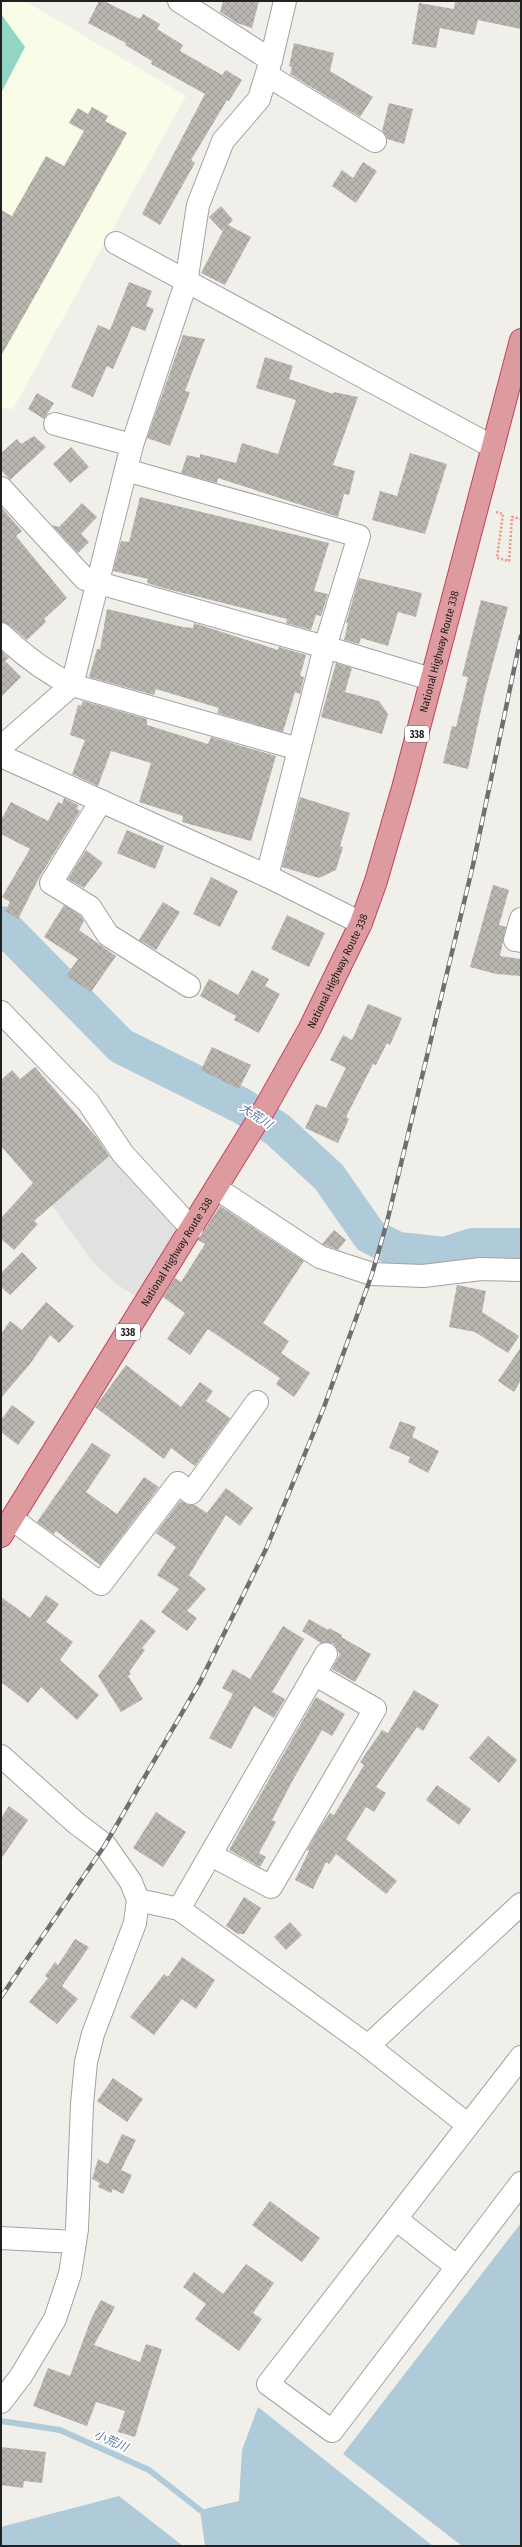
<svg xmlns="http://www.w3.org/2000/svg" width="522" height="2547" font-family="'Fira Sans Condensed','Noto Sans JP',sans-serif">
<defs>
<pattern id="building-cross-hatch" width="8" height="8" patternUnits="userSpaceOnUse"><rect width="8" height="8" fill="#b9b5af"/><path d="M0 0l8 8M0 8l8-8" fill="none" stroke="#9f9b96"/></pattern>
</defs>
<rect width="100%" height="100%" fill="#f0efe9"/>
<path fill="#f9fce7" d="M 1,1 L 25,1 L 186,96 L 13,409 L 1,408 Z"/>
<path fill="#92d5c2" d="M 1,14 L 25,47 L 1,93 Z"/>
<path fill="#e1e1e1" d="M 111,1154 L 179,1228 L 138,1298 L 115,1283 L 92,1261 L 52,1205 Z"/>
<g fill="#afcad8">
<path d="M 521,2223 L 521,2546 L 462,2546 L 343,2454 Z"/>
<path d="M 258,2407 L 433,2546 L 205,2546 L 200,2510 L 239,2501 L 242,2450 Z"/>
<path d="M 119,2496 L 183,2546 L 1,2546 L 1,2527 Z"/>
</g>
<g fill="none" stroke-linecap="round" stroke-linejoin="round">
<path stroke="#afcad8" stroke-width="6" d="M 1,2421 L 60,2430 L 149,2470 L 200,2510"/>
<path stroke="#afcad8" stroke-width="36" d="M 1,924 L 121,1046 L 242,1106 L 278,1130 L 329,1177 L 370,1236 L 398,1250 L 445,1255 L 473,1246 L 521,1246"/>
</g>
<g fill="url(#building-cross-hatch)">
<path d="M 99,1 L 104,1 L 140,19 L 143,14 L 160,24 L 157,29 L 183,45 L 180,51 L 222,75 L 226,70 L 242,80 L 229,101 L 227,100 L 191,160 L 195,163 L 160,225 L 142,214 L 205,94 L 151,64 L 152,61 L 125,45 L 126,43 L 88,23 Z"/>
<path d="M 223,1 L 259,1 L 252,28 L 237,23 L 220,12 Z"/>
<path d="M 455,1 L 521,1 L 521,29 L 478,20 L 474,35 L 440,28 L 436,48 L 412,44 L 419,3 L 454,9 Z"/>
<path d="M 294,43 L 334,53 L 330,71 L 373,97 L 360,117 L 290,74 L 292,67 L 289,66 Z"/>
<path d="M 389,103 L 413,109 L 404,144 L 387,139 L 382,131 Z"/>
<path d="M 92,107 L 108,116 L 105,121 L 127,133 L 1,356 L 1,210 L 12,216 L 46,156 L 64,166 L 84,131 L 69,123 L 78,108 L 88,114 Z"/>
<path d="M 363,162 L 377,171 L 356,203 L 332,186 L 342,170 L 353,178 Z"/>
<path d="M 221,206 L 233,220 L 228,225 L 251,237 L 225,285 L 201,273 L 224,229 L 222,231 L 209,217 Z"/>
<path d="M 129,282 L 152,291 L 146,306 L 154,309 L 145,331 L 132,326 L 113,369 L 107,366 L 93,397 L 71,387 L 98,325 L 110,330 Z"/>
<path d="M 183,335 L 205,339 L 185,391 L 190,392 L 170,446 L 147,438 Z"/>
<path d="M 265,357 L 293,366 L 289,379 L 333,394 L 334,392 L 358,397 L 333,465 L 355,471 L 349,495 L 344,494 L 338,517 L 218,478 L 217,483 L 181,473 L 187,455 L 200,458 L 200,454 L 236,463 L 242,443 L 278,454 L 296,400 L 256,388 Z"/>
<path d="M 37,393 L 54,403 L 44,419 L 28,409 Z"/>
<path d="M 34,436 L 46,447 L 10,480 L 1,470 L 1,453 L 17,439 L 21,444 Z"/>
<path d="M 71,447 L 89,467 L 70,483 L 53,464 Z"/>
<path d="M 410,453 L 447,464 L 425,534 L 372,520 L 380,491 L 397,496 Z"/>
<path d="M 140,497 L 329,543 L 314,591 L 328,594 L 321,616 L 316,615 L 311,630 L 286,623 L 287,619 L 167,589 L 147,583 L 148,579 L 113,571 L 121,541 L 129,542 Z"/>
<path d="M 82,503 L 97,517 L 81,534 L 89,542 L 78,553 L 52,525 L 59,527 Z"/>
<path d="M 1,507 L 22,531 L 16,536 L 67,598 L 44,619 L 46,622 L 27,640 L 9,625 L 1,622 Z"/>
<path d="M 359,578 L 422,593 L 416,617 L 398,612 L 388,646 L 361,638 L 359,644 L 344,640 L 348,623 L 346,623 Z"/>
<path d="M 481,600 L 508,607 L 485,692 L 468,769 L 443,763 L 452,726 L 456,727 L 468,677 L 462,676 Z"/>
<path d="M 107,609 L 183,627 L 193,628 L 194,623 L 278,650 L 279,647 L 306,655 L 300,676 L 304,677 L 300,694 L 295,692 L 283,732 L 217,713 L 219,708 L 156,689 L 154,695 L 89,677 L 97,649 L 100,649 Z"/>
<path d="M 1,651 L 9,658 L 5,661 L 21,677 L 1,697 Z"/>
<path d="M 336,663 L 352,668 L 345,692 L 379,701 L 388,714 L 382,734 L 321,717 Z"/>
<path d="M 83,701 L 147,719 L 147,725 L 208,744 L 211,737 L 276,756 L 251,841 L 182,822 L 183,816 L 139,802 L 151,763 L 111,751 L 98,786 L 72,774 L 85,740 L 70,735 L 78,705 L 81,706 Z"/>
<path d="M 300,797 L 350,813 L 340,846 L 343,847 L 336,870 L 319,878 L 282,867 Z"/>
<path d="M 64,798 L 78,805 L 77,809 L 80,811 L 40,876 L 18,919 L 5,911 L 10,902 L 2,897 L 30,849 L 1,834 L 1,820 L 11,802 L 48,821 L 58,802 L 62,804 Z"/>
<path d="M 127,830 L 164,846 L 155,869 L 117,853 Z"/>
<path d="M 86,850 L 103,863 L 84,888 L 68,879 Z"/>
<path d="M 211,877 L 238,891 L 220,927 L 193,914 Z"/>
<path d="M 493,885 L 509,890 L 499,925 L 506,927 L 500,956 L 521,959 L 521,976 L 496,974 L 470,967 Z"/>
<path d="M 163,902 L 180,912 L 156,950 L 139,940 Z"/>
<path d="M 64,905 L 81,916 L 84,921 L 79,930 L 116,956 L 91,992 L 66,976 L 78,959 L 44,937 Z"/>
<path d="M 287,915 L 325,933 L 309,967 L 271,949 Z"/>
<path d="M 252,970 L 269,979 L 265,986 L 280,994 L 259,1033 L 234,1020 L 236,1016 L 200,996 L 209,979 L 238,995 Z"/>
<path d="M 368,1004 L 402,1018 L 390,1045 L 387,1043 L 376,1065 L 373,1064 L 346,1117 L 349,1119 L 338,1143 L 305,1128 L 316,1104 L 326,1108 L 346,1068 L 330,1060 L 343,1035 L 352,1040 Z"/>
<path d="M 212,1047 L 251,1065 L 239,1089 L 201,1070 Z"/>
<path d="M 35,1067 L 98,1139 L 109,1156 L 34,1221 L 38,1224 L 14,1250 L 1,1239 L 1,1218 L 33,1183 L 1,1146 L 1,1080 L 12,1070 L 20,1079 Z"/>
<path d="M 220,1206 L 304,1261 L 263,1323 L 289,1341 L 281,1353 L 310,1373 L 294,1397 L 276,1384 L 280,1378 L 208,1329 L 190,1355 L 167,1339 L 185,1313 L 163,1297 L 175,1278 L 181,1282 L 205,1244 L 198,1240 Z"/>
<path d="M 334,1230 L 346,1240 L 338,1250 L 322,1244 Z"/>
<path d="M 22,1252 L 37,1268 L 10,1295 L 1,1287 L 1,1273 Z"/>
<path d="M 457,1285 L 486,1291 L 482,1312 L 519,1336 L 508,1353 L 475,1332 L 449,1327 Z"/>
<path d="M 46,1302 L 74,1326 L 59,1343 L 50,1335 L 30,1364 L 1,1398 L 1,1334 L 10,1321 L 22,1330 Z"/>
<path d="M 521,1347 L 521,1380 L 514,1392 L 498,1381 Z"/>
<path d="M 126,1365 L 181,1407 L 200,1382 L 213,1391 L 206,1401 L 230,1418 L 195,1466 L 171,1448 L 164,1459 L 95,1407 Z"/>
<path d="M 12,1405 L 35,1422 L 18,1445 L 1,1432 L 1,1420 Z"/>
<path d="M 400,1421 L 416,1427 L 412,1437 L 439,1451 L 428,1473 L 408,1462 L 410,1457 L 389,1448 Z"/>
<path d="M 92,1443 L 111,1455 L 86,1492 L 117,1514 L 144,1477 L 159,1487 L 100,1565 L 56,1531 L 54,1534 L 37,1522 Z"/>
<path d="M 226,1488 L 253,1508 L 240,1526 L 226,1515 L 189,1575 L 206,1589 L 187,1611 L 197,1618 L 187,1631 L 161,1612 L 179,1589 L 157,1575 L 176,1547 L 156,1533 L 180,1501 L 189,1505 L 195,1505 L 207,1513 Z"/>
<path d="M 46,1595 L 59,1604 L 46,1622 L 73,1642 L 60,1660 L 99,1695 L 77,1720 L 41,1687 L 28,1703 L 1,1682 L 1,1597 L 30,1618 Z"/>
<path d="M 141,1619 L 156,1631 L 142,1648 L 145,1650 L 129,1672 L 131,1674 L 128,1676 L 143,1699 L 121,1712 L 98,1676 Z"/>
<path d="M 309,1619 L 328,1630 L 329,1628 L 342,1635 L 341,1637 L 371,1654 L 355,1682 L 332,1669 L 340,1654 L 333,1643 L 321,1643 L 302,1631 Z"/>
<path d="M 283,1626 L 304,1639 L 272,1692 L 285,1699 L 274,1718 L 254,1706 L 231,1749 L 209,1738 L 233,1694 L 222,1688 L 233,1669 L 250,1679 Z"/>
<path d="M 414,1690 L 439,1705 L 423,1731 L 417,1727 L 376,1787 L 386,1793 L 374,1812 L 366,1807 L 346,1839 L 397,1881 L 386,1894 L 336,1854 L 329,1864 L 326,1862 L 313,1889 L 295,1880 L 309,1851 L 307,1850 L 319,1829 L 330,1813 L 334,1815 L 364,1765 L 360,1762 L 382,1730 L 388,1733 Z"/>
<path d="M 316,1697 L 345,1714 L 332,1736 L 322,1730 L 294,1778 L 272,1820 L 276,1822 L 259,1853 L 266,1857 L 260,1867 L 229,1850 Z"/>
<path d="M 488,1736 L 517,1760 L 499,1783 L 469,1758 Z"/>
<path d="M 437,1785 L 471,1809 L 459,1825 L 426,1800 Z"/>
<path d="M 9,1806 L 28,1820 L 1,1859 L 1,1818 Z"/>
<path d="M 156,1812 L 186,1832 L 163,1867 L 133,1848 Z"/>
<path d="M 244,1897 L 261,1908 L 244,1934 L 238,1934 L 226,1926 Z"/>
<path d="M 290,1922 L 302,1935 L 286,1950 L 274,1937 Z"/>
<path d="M 75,1939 L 89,1947 L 62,1986 L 78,1999 L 57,2024 L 29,2002 L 48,1978 L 45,1976 L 55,1962 L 58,1965 Z"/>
<path d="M 182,1957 L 215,1980 L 196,2009 L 182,1999 L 154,2035 L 130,2017 L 164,1974 L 168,1977 Z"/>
<path d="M 113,2078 L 143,2099 L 127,2122 L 97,2101 Z"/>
<path d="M 122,2134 L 136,2140 L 121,2170 L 132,2175 L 123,2194 L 113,2189 L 111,2193 L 98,2187 L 100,2183 L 92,2179 L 98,2159 L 108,2164 Z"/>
<path d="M 270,2201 L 320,2238 L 302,2262 L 252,2225 Z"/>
<path d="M 246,2264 L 274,2283 L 253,2313 L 262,2319 L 239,2351 L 195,2319 L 206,2304 L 183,2287 L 194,2272 L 223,2294 Z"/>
<path d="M 101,2300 L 115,2307 L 94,2345 L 140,2362 L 146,2344 L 162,2349 L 135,2437 L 118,2432 L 125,2411 L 96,2402 L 87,2426 L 33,2406 L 48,2368 L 70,2376 L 91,2319 Z"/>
<path d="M 1,2447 L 46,2452 L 42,2483 L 24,2481 L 23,2488 L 1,2485 Z"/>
</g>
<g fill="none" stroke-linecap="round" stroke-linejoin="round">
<g stroke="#a2a2a2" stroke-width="24">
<g id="minor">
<path d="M 179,1 L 271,60"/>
<path d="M 267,75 L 375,141"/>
<path d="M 116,243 L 493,447"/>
<path d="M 55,424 L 132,445"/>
<path d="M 126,470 L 359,536 L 325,647 L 267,876"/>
<path d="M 1,488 L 85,579 L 325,647 L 431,679"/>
<path d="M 1,634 C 23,655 45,672 72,685 L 299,749"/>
<path d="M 1,747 L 72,685 L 132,445 L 186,283 L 198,205 L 223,141 L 259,99 L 271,60 L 285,1"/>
<path d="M 1,756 L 267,876 L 361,923"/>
<path d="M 101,801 L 51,883 L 90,907 L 108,935 L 189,986"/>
<path d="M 521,919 L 515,940 L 521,941"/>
<path d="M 1,1012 L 88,1102 L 123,1154 L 192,1229"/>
<path d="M 216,1188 L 320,1257 L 372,1274 L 423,1276 L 481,1269 L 521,1270"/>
<path d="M 12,1519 L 101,1584 L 178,1483 L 191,1493 L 257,1402"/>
<path d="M 1,1756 L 76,1823 L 105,1845 L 131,1882 L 138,1900 L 135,1923 L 93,2034 L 86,2062 L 82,2104 L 77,2229 L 70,2274 L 55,2319 L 21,2376 L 1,2402"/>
<path d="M 211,1855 L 271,1887 L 375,1709 L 314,1674"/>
<path d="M 138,1900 L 179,1909 L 368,2046 L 468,2125"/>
<path d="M 179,1909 L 326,1654"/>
<path d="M 368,2046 L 521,1904"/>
<path d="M 521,2057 L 268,2384 L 332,2431 L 521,2183"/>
<path d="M 396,2219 L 457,2267"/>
<path d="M 1,2238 L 75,2242"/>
</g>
</g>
<g stroke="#c53f5e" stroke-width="24">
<g id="highway">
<path id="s1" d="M 1,1536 L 264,1110 L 310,1028 L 361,923 L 376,881 L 403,788 L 521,340"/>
</g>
</g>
<path stroke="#e99781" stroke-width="2.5" stroke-dasharray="2 2" stroke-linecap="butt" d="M 496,512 L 503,514 L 497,558 L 509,561 L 512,517 L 521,519"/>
<use href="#minor" stroke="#fff" stroke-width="22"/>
<use href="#highway" stroke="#dd9ba0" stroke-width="22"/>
<g stroke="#6f6f6f" stroke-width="4.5">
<path id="rail" d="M 1,1997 L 105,1845 L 200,1682 L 266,1549 L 324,1407 L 372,1274 L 387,1222 L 473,865 L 521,636"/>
</g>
<use href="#rail" stroke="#fff" stroke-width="3" stroke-dasharray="9" stroke-linecap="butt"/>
</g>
<g text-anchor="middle" stroke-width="3.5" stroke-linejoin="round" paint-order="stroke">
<g fill="#fff" stroke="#646464" stroke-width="1">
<rect x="405" y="726" width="24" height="16" rx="3"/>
<rect x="116" y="1324" width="24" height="16" rx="3"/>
</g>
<g font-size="10" font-weight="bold" fill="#212121">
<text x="417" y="738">338</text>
<text x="128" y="1336">338</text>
</g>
<g font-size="11" fill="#212121" stroke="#fff">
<text dy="4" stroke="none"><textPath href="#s1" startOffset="994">National Highway Route 338</textPath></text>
<text dy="4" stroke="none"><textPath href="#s1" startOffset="658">National Highway Route 338</textPath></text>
<text dy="4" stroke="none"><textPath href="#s1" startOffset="334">National Highway Route 338</textPath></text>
</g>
<g font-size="12" font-style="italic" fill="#5977a5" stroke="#fff">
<text transform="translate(256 1116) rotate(33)" y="4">大荒川</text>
<text transform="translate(111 2441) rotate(24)" y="4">小荒川</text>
</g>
</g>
<rect width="522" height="2547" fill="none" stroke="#212121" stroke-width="4"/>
</svg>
